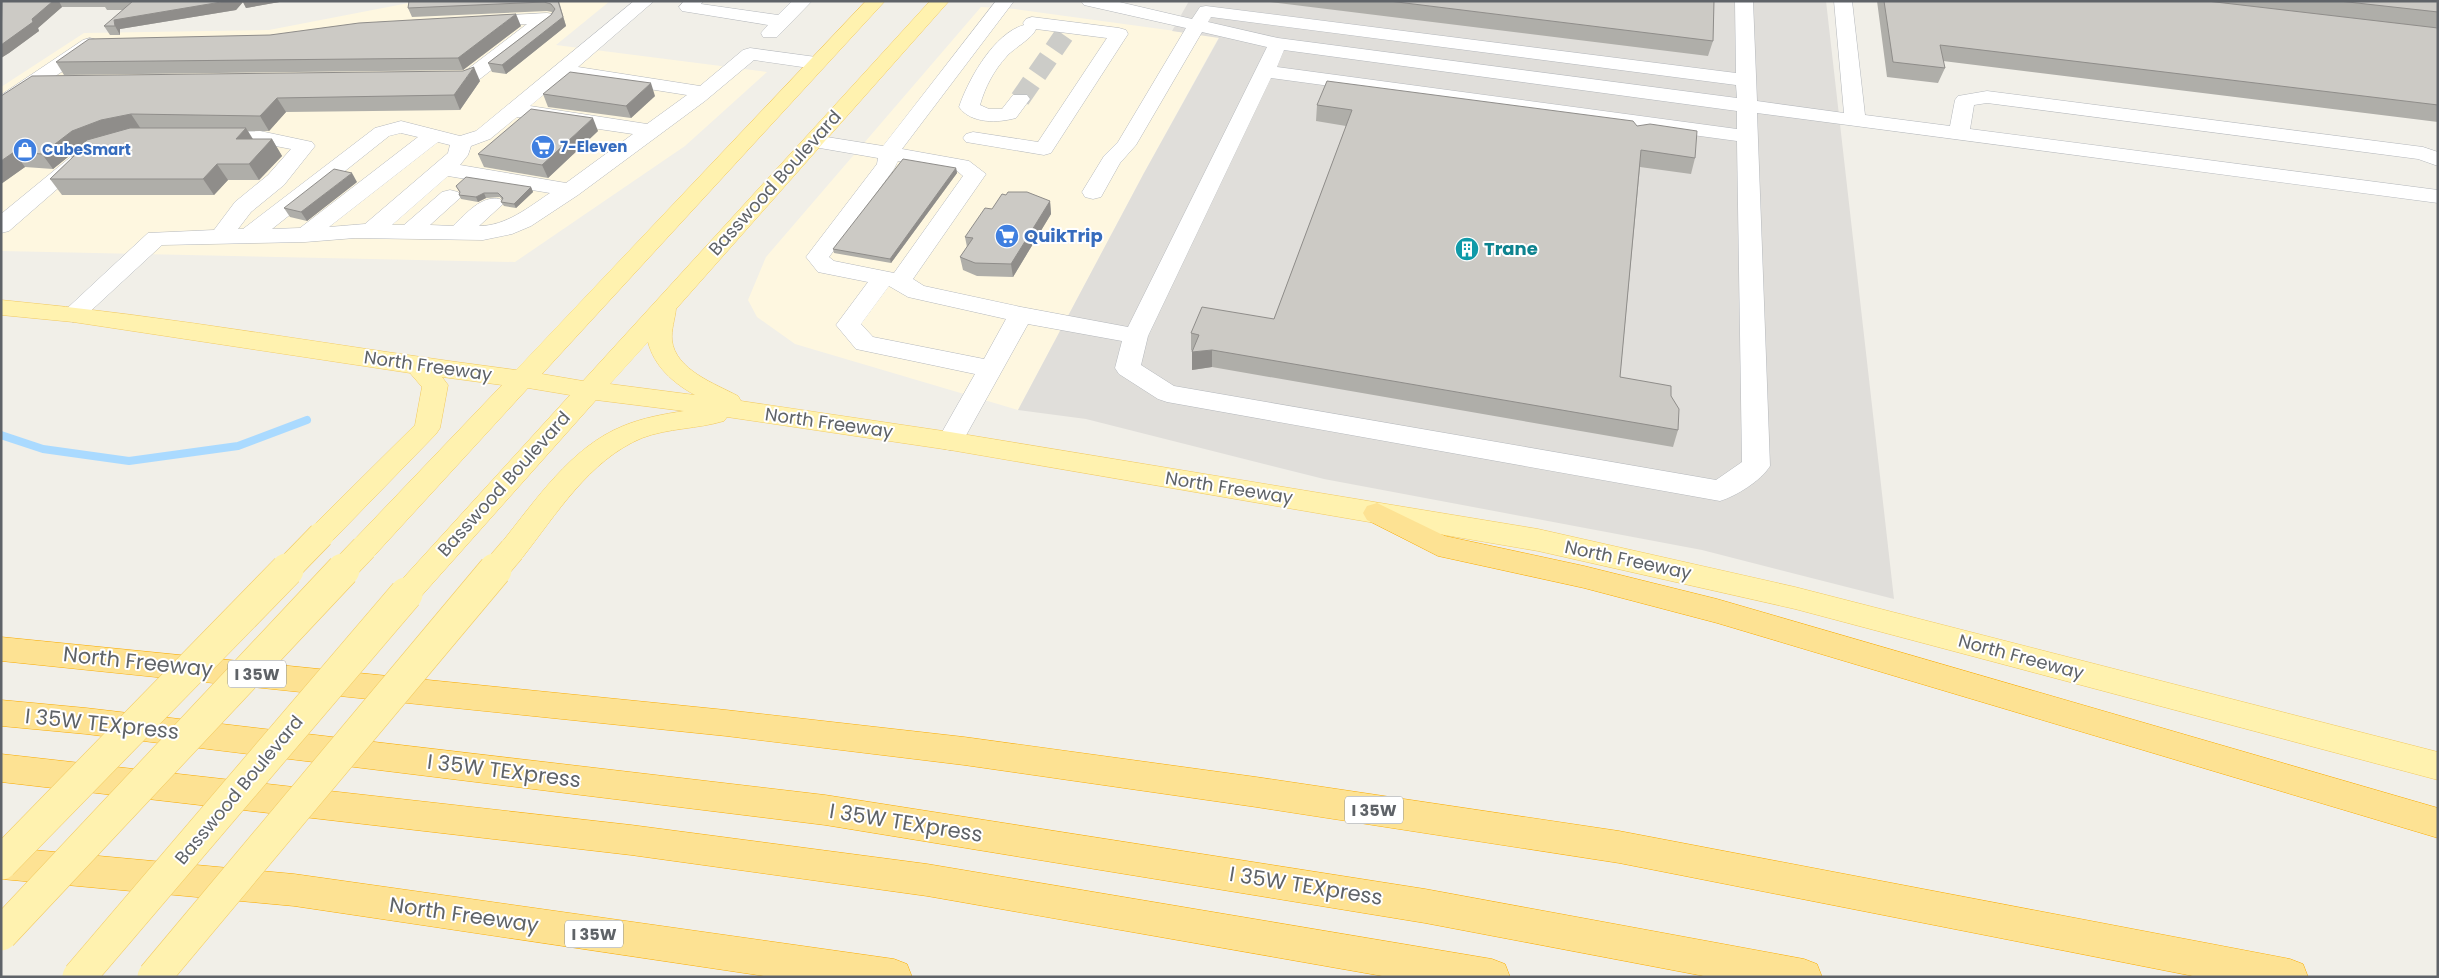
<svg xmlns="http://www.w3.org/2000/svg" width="2439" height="978" font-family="Poppins,sans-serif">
<rect width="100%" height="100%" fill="#f1efe8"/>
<g fill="#fef7e0">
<path d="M 419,1 L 610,1 L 556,45 L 767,72 L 685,146 L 515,262 L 1,251 L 1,87 L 84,33 L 269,30 Z"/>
<path d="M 981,7 L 1015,9 L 1219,37 L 1144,173 L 1018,410 L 795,344 L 757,317 L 748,300 L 766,257 Z"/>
</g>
<path fill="#e0deda" d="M 1189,1 L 1826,1 L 1894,599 L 1702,550 L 1324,479 L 1086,419 L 1018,410 L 1144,173 L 1219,38 L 1172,31 Z"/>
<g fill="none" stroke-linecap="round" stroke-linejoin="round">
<path stroke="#aadaff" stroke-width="8" d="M 1,435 L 43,449 L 129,461 L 238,446 L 307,420"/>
<path stroke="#ccccc8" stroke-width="20" stroke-dasharray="20 10" stroke-linecap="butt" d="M 1020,99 L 1064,35"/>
<g stroke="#b5b8bc" stroke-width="1">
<g id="minor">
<path d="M 634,1 L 654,1 L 578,67 L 700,86 L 743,50 L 750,48 L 816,57 L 823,59 L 826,63 L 823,67 L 816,69 L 754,60 L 705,101 L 578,195 L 531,226 L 512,234 L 483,240 L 355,238 L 305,242 L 162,245 L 82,319 L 73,322 L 64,319 L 61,314 L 148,233 L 214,230 L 235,202 L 268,175 L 291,149 L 260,143 L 213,143 L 206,141 L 203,137 L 206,133 L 260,131 L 312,142 L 315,146 L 284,185 L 251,212 L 238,229 L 243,229 L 375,128 L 401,121 L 460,136 L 476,131 ZM 566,76 L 687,95 L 647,124 L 530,106 ZM 517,117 L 633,134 L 566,183 L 460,165 L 468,155 L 471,146 L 490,139 ZM 401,133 L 418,137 L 300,228 L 272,229 L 389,136 ZM 438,142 L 450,145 L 448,153 L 365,224 L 329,227 ZM 448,176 L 550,193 C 529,207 506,226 479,226 L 503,204 L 500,199 C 481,195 466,214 453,226 L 430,225 L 461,197 L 458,192 L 450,190 L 442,192 L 404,225 L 392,225 Z"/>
<path d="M 684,1 L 703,1 L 701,4 L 778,15 L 792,1 L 812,1 L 777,37 L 763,37 L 761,33 L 768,25 L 682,11 L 679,7 Z"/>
<path d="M 996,1 L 1014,1 L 902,149 L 969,161 L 986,174 L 913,279 L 924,286 L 1021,307 L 1128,327 L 1267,47 L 1202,32 L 1136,145 L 1120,163 L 1101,197 L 1093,199 L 1085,197 L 1082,192 L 1104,156 L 1118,142 L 1186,28 L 1084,5 L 1081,1 L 1115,1 L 1192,19 L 1200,7 L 1206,6 L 1736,73 L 1735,1 L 1753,1 L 1757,101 L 1844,113 L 1834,1 L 1852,1 L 1865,115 L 1950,126 L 1955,100 L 1958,96 L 1987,91 L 2423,147 L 2438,152 L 2438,166 L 2418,159 L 1987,103 L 1974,105 L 1970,129 L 2438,190 L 2438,203 L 1757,113 L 1770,466 C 1761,481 1736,496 1720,501 L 1167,402 L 1158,399 L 1119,374 L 1115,368 L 1122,341 L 1028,324 L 959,448 L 950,450 L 941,448 L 937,441 L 975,374 L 856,349 L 836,325 L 868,282 L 818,272 L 806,257 L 877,164 L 878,158 L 814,147 L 807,145 L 804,141 L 807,137 L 814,135 L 883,146 ZM 1211,17 L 1736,85 L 1737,98 L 1278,38 L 1208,22 ZM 1284,50 L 1737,111 L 1737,129 L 1277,67 ZM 1271,78 L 1737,141 L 1742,462 L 1716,480 L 1174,386 L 1141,365 L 1148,336 ZM 898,161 L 956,170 L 963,176 L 894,273 L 834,261 L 829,257 L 894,169 ZM 889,286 L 908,297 L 1006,319 L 984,359 L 873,337 L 861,324 Z"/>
<path d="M 547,13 L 553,14 L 556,18 L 553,22 L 476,82 L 440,85 L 433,83 L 430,79 L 433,75 L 464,72 L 527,24 L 482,26 L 476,25 L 473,21 L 476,17 Z"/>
<path d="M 1032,17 L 1119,28 L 1126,30 L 1128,34 L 1051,153 L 1044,155 L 966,142 L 963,138 L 966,134 L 973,132 L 1038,142 L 1107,38 L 1036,29 C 1033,38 1014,48 1007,56 C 994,70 985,87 980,105 L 989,109 L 1002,109 L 1013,95 L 1027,95 L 1030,99 L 1016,118 C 998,123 971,124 959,107 C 968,80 994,33 1024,25 L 1023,23 L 1026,19 Z"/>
<path d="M 90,38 L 97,40 L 99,44 L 97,48 L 8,108 L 1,110 L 1,95 L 83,40 Z"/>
<path d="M 80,153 L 87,155 L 91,159 L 87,163 L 9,231 L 1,233 L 1,214 L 73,155 Z"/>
</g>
</g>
<g stroke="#f2c960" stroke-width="1">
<path id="major" d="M 866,1 L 885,1 L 542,374 L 583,381 L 930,1 L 949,1 L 676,309 C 675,319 671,330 672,340 C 675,370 716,384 738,396 L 741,401 L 950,432 L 1538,529 L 1795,587 L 2438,752 L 2438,780 L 1795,609 L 1538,551 L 950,450 L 727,417 L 724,421 C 698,429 668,428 642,438 C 589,460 556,515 522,558 L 512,561 L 502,558 L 498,550 L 502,542 C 536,500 571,447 623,426 C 642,418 664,414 684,411 L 596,400 L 416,602 L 406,605 L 396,602 L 391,594 L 396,586 L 570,395 L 528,388 L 374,556 L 364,559 L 354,556 L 350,548 L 354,540 L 502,385 L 442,377 L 448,385 L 440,428 L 436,434 L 331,542 L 321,546 L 311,542 L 307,535 L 311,528 L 415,425 L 422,387 L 410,373 L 73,322 L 1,315 L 1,300 C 173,316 344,348 516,370 ZM 648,342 C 654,366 673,383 695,395 L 610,384 Z"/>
</g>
<g stroke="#f9ab00" stroke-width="1">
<g id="highway">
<path d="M 1377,503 L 1445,536 L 1584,566 L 1717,599 L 2438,808 L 2438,838 L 1717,623 L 1584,588 L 1438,556 L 1367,520 L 1363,513 L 1367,506 Z"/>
<path d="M 1,637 L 726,710 L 964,737 L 1256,777 L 1619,831 L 2290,959 L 2303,964 L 2308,977 L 2198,977 L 1619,863 L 1256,807 L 964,765 L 726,736 L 1,661 Z"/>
<path d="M 1,700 L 86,708 L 825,795 L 1425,889 L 1804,959 L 1817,964 L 1822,977 L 1709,977 L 1425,923 L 825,825 L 86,734 L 1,726 Z"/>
<path d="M 1,754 L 631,825 L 927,864 L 1492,959 L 1505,964 L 1510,977 L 1388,977 L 927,896 L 631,855 L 1,782 Z"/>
<path d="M 1,847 L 294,874 L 894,959 L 907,964 L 912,977 L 771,977 L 294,906 L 1,879 Z"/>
</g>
</g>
<use href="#minor" fill="#fff" fill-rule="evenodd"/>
<use href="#major" fill="#fff2af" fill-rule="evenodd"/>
<use href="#highway" fill="#fde293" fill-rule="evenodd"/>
<g stroke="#f2c960" stroke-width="27" stroke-linecap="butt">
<g id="major-bridge-far1">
<path d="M 286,571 L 321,535"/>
<path d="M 342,571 L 364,548"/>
<path d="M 494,571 L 512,550"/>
</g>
</g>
<g stroke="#f2c960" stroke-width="34" stroke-linecap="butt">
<g id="major-bridge">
<path d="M 1,863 L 287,570"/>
<path d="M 1,934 L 343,570"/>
<path d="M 79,977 L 406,594"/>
<path d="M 154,977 L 495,570"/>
</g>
</g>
<use href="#major-bridge-far1" stroke="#fff2af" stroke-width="26"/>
<use href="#major-bridge" stroke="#fff2af" stroke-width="33"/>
</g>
<g fill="#afaea9">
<path d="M 2,1 L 285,1 L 246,8 L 243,2 L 236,10 L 120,29 L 120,35 L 110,35 L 104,26 L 123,10 L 107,10 L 105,7 L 62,7 L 38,28 L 39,31 L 9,53 L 1,58 Z"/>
<path d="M 409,1 L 559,1 L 566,26 L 506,74 L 492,72 L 488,63 L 551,15 L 552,12 L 547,11 L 412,17 L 408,8 Z"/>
<path d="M 1261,1 L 1714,1 L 1713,41 L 1708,56 Z"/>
<path d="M 1877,1 L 2438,1 L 2438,25 L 2436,28 L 2438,28 L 2438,122 L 1943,61 L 1945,68 L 1938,83 L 1887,77 Z"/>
<path d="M 521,26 L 463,70 L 64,75 L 56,62 L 270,35 Z"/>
<path d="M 480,81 L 460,110 L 286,112 L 269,131 L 248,131 L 253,139 L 272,139 L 282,156 L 259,180 L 228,180 L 214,195 L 62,195 L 50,179 L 72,158 L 70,155 L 53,169 L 25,167 L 1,184 L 1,96 Z"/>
<path d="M 543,94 L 655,96 L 631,118 L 548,107 Z"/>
<path d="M 1317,105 L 1637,126 L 1695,158 L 1691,174 L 1640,167 L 1620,377 L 1671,396 L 1678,430 L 1673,447 L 1212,367 L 1192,370 L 1192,351 L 1191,350 L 1191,333 L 1274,319 L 1346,126 L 1316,121 Z"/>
<path d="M 598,131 L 548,178 L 484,167 L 478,154 Z"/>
<path d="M 956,168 L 957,173 L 891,263 L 834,253 L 833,249 Z"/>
<path d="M 357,182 L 307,221 L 290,217 L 284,208 Z"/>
<path d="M 456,186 L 531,187 L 533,192 L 516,208 L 504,206 L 501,202 L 502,200 L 500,197 L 486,198 L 478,202 L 461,199 L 459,195 L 460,193 Z"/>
<path d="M 1050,201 L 1051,214 L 1013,277 L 977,276 L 963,270 L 960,257 L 967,247 L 965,237 L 992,209 Z"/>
</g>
<g fill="#8f8d8a">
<path d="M 53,1 L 59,1 L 62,7 L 38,28 L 39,31 L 9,53 L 1,58 L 1,45 Z"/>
<path d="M 227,1 L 285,1 L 246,8 L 243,2 L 236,10 L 120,29 L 120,35 L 115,26 L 114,20 Z"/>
<path d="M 558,1 L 566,26 L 506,74 L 502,65 L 563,17 Z"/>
<path d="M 516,14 L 521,26 L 463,70 L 458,58 Z"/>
<path d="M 474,67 L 480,81 L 460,110 L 454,95 Z"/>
<path d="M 651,83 L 655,96 L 631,118 L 626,106 Z"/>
<path d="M 277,98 L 286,112 L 269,131 L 260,116 Z"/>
<path d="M 131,114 L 141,129 L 82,146 L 53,169 L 42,154 L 72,131 L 101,120 Z"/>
<path d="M 593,118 L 598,131 L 548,178 L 542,165 Z"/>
<path d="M 246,128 L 256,145 L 236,139 Z"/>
<path d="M 272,139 L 282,156 L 259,180 L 249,164 Z"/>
<path d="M 14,152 L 25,167 L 1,184 L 1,161 Z"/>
<path d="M 217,164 L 228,180 L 214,195 L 203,179 Z"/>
<path d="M 956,168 L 957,173 L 891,263 L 890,259 Z"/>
<path d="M 352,173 L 357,182 L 307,221 L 301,212 Z"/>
<path d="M 531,187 L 533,192 L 516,208 L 514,204 Z"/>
<path d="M 484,193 L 486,198 L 478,202 L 476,197 Z"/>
<path d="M 1050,201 L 1051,214 L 1013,277 L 1011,264 Z"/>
<path d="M 1212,350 L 1212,367 L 1192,370 L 1192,352 Z"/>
</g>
<g fill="#cccac5" stroke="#8f8d8a">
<path d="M 2,1 L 53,1 L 32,19 L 33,22 L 1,45 Z"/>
<path d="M 133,1 L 227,1 L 114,20 L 115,26 L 104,26 Z"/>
<path d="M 409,1 L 558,1 L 563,17 L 502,65 L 488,63 L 551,15 L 555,9 L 551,4 L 544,2 L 408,8 Z"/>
<path d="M 1389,1 L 1714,1 L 1713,41 Z"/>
<path d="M 1884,1 L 2207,1 L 2438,28 L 2438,105 L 1940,45 L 1945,68 L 1893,62 Z"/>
<path d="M 2339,1 L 2437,1 L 2438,2 L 2438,12 Z"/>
<path d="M 516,14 L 458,58 L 56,62 L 89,39 L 270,35 L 359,23 Z"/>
<path d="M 474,67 L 454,95 L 277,98 L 260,116 L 131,114 L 101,120 L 72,131 L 42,154 L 14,152 L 1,161 L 1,96 L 32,76 L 463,71 Z"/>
<path d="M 570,72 L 651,83 L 626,106 L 543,94 Z"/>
<path d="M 1327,81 L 1633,121 L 1637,126 L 1650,124 L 1697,131 L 1695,158 L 1641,150 L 1620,377 L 1671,386 L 1671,396 L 1679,409 L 1678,430 L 1212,350 L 1192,352 L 1199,335 L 1191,333 L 1202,307 L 1274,319 L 1352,110 L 1317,105 Z"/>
<path d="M 531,109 L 593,118 L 542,165 L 478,154 Z"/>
<path d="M 130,128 L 246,128 L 236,139 L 272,139 L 249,164 L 217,164 L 203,179 L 50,179 L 75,155 L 70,154 L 87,140 Z"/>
<path d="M 903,159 L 956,168 L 890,259 L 833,249 Z"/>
<path d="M 334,169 L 352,173 L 301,212 L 284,208 Z"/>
<path d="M 466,177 L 531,187 L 514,204 L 501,202 L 503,198 L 498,193 L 484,193 L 476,197 L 459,195 L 460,192 L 456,186 Z"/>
<path d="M 1008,192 L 1027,192 L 1050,201 L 1011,264 L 975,263 L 960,257 L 973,238 L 965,237 L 985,208 L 992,209 L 1002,194 L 1006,195 Z"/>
</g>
<defs>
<g id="supermarket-disc" transform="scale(1.25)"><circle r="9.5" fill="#3f7fe0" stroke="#fff"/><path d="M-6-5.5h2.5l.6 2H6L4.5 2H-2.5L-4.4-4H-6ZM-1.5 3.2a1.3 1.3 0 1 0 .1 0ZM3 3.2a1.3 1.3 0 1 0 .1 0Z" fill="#fff"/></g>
<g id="shop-disc" transform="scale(1.25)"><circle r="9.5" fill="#3f7fe0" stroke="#fff"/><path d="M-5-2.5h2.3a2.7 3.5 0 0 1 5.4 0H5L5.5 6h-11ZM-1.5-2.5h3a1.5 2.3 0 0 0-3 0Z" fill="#fff"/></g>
<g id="building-disc" transform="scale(1.25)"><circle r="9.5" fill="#0f9aa8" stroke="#fff"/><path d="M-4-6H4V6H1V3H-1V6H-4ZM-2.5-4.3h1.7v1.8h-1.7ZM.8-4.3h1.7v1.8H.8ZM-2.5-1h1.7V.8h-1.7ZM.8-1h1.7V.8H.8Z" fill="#fff"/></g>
</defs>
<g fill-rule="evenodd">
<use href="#supermarket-disc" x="543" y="147"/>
<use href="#shop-disc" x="25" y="150"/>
<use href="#supermarket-disc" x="1007" y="236"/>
<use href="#building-disc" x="1467" y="249"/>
</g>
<g text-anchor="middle" stroke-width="4" stroke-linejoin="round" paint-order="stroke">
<g font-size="15" font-weight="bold" fill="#366cbe" stroke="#fff" text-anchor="start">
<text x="560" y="152">7-Eleven</text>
<text x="42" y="155">CubeSmart</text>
</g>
<g fill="#fff" stroke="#8f9295" stroke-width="1">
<rect x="228" y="660.5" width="58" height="27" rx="4"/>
<rect x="1345" y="796.5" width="58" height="27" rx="4"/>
<rect x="565" y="920.5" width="58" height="27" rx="4"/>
</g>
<g font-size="16" font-weight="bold" fill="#5f6368">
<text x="257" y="680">I 35W</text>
<text x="1374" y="816">I 35W</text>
<text x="594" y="940">I 35W</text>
</g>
<g font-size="18" fill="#5f6368" stroke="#fff">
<text transform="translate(775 183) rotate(-48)" y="6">Basswood Boulevard</text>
<text transform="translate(428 366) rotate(8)" y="6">North Freeway</text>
<text transform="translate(829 423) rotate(8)" y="6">North Freeway</text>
<text transform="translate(504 484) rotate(-48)" y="6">Basswood Boulevard</text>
<text transform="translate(1229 488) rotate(9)" y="6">North Freeway</text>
<text transform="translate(1628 560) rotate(12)" y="6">North Freeway</text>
<text transform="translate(2021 657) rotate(15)" y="6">North Freeway</text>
<text transform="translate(239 790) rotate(-50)" y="6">Basswood Boulevard</text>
</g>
<g font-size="18" font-weight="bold" fill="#366cbe" stroke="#fff" text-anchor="start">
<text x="1024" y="242">QuikTrip</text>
</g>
<g font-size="18" font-weight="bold" fill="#0d838f" stroke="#fff" text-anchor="start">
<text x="1484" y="255">Trane</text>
</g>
<g font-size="21" fill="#5f6368" stroke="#fff">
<text transform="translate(138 662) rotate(6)" y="7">North Freeway</text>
<text transform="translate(102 724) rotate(6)" y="7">I 35W TEXpress</text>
<text transform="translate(504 771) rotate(7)" y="7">I 35W TEXpress</text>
<text transform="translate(906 823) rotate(9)" y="7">I 35W TEXpress</text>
<text transform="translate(1306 886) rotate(9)" y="7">I 35W TEXpress</text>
<text transform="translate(464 915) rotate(8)" y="7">North Freeway</text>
</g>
</g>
<rect width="2439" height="978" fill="none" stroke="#5f6368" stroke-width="5"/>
</svg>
